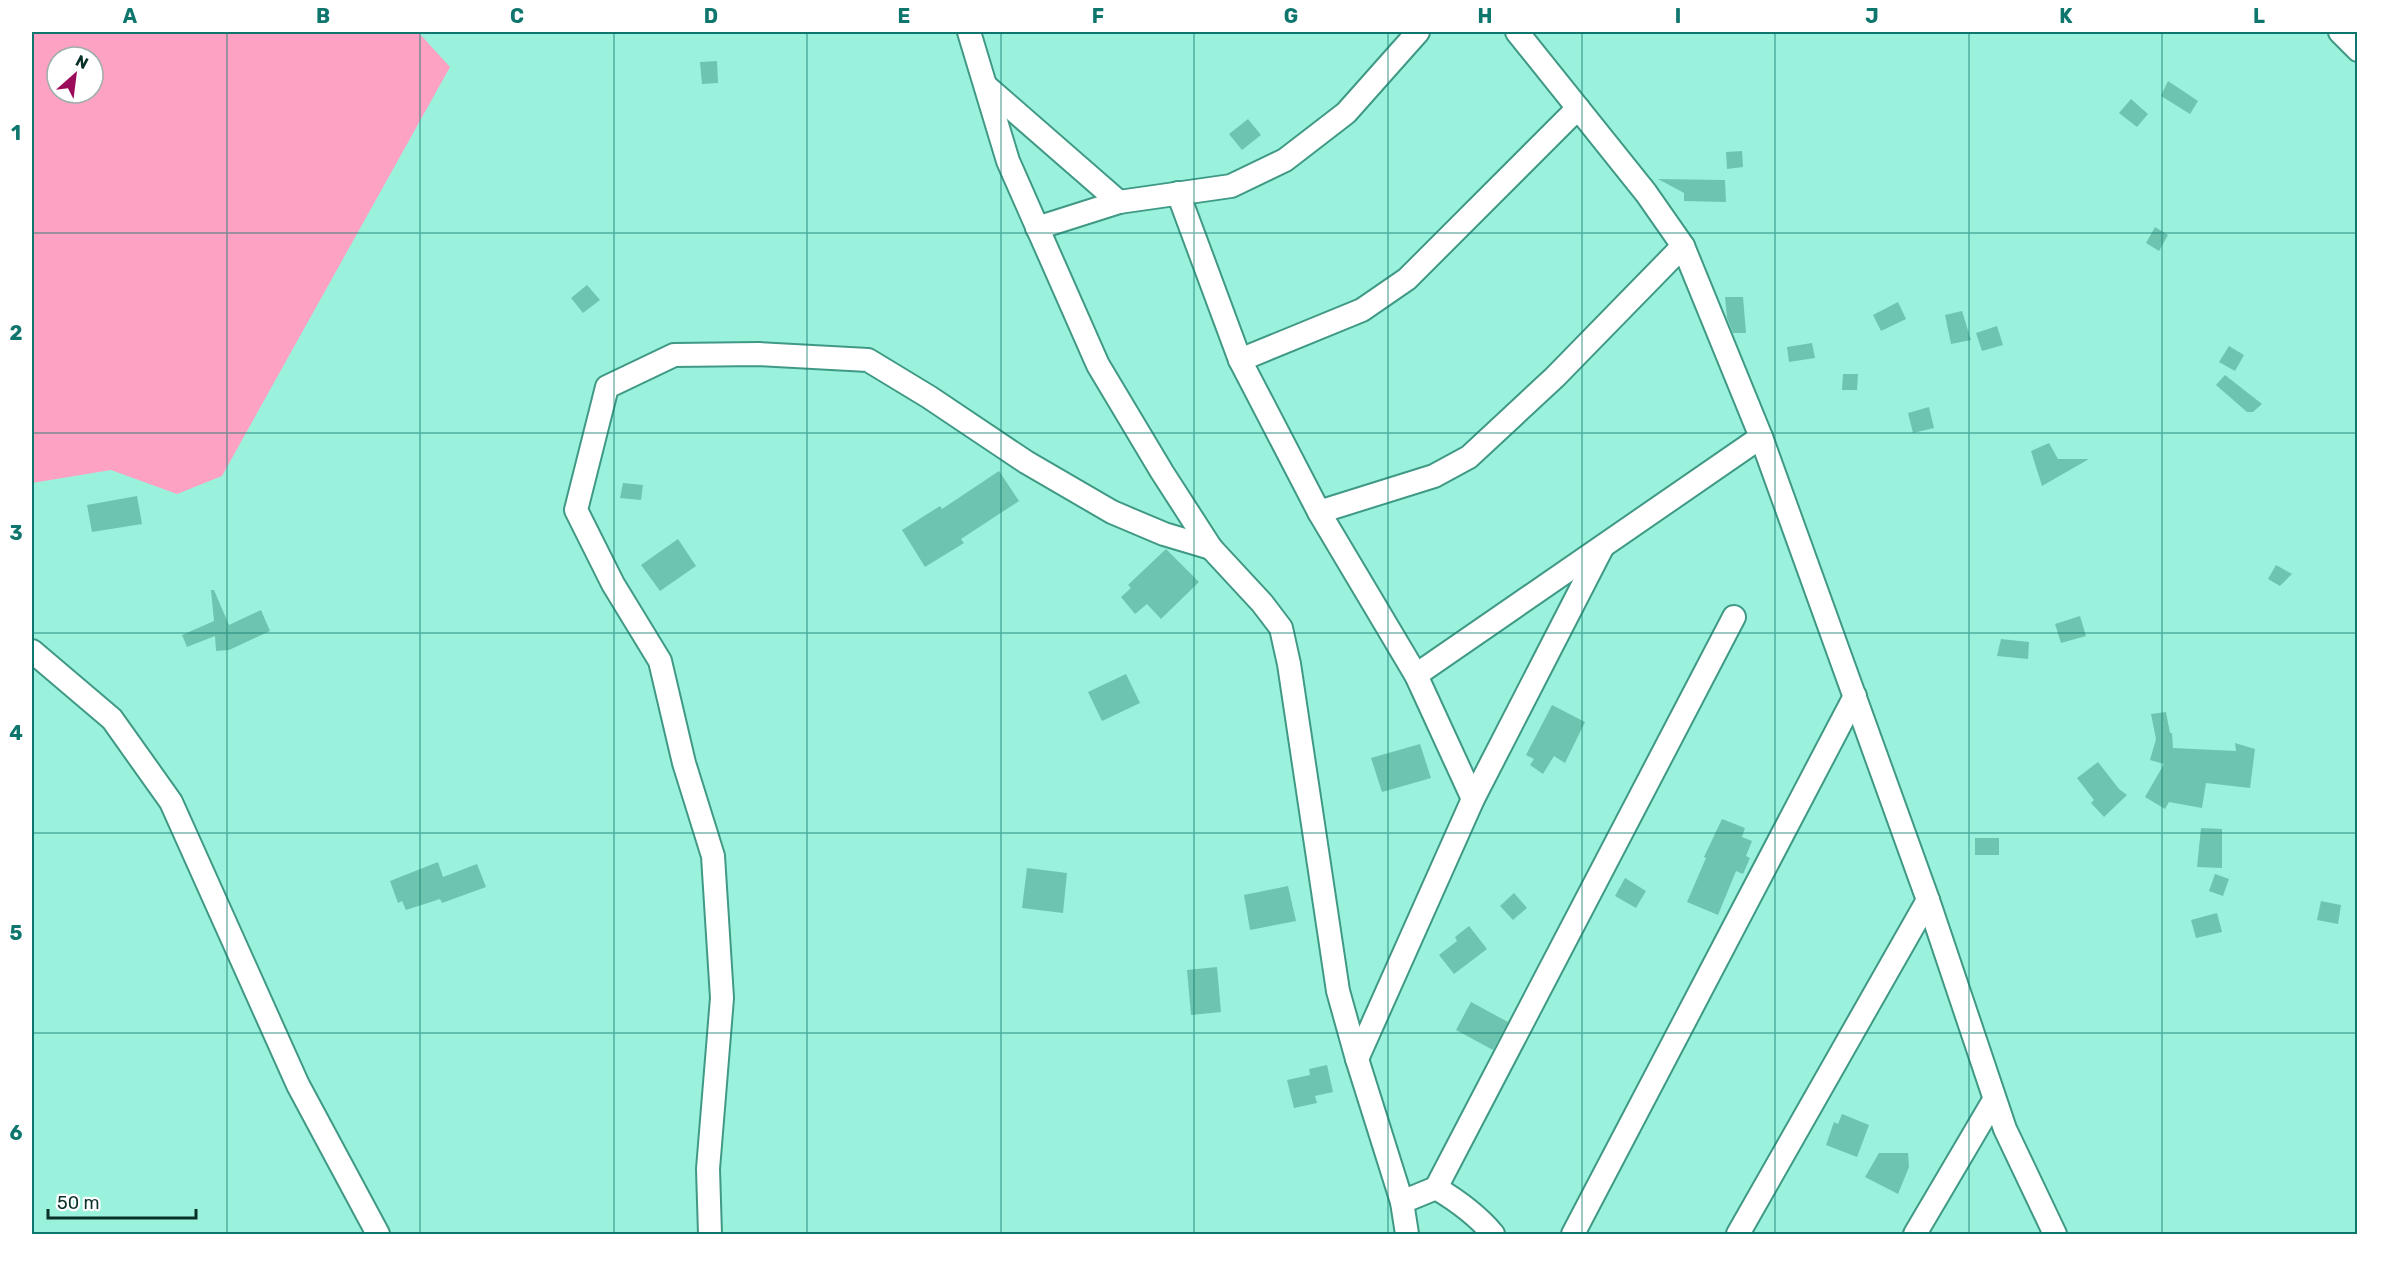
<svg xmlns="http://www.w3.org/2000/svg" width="2389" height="1266" font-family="Rubik,sans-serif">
<rect width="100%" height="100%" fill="#9af2dc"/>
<path fill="#fea2c4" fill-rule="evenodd" d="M 32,32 L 418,32 L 450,67 L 222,476 L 177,494 L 111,470 L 32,483 ZM 57,57 L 93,57 L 93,93 L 57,93 Z"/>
<g fill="#6dc5b0">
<path d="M 717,61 L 718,83 L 702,84 L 700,62 Z"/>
<path d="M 2168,81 L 2198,101 L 2190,114 L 2161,96 Z"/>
<path d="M 2131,99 L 2148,114 L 2137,127 L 2119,113 Z"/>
<path d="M 1248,119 L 1261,135 L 1242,150 L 1229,134 Z"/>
<path d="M 1742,151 L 1743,167 L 1727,169 L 1726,152 Z"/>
<path d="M 1658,179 L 1725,180 L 1726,202 L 1684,201 L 1684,193 Z"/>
<path d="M 2155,227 L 2168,235 L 2159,251 L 2146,243 Z"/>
<path d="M 587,285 L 600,300 L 583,313 L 571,298 Z"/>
<path d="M 1725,297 L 1743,297 L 1746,333 L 1733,333 L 1727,318 Z"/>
<path d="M 1898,302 L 1906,319 L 1881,331 L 1873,315 Z"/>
<path d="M 1962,311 L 1971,340 L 1951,344 L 1945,315 Z"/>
<path d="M 1997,326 L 2003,345 L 1982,351 L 1976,333 Z"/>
<path d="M 1812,343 L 1815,358 L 1789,362 L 1787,347 Z"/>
<path d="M 2229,346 L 2244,355 L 2235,371 L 2219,362 Z"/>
<path d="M 1843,374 L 1858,374 L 1857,390 L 1842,390 Z"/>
<path d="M 2225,375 L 2262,404 L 2253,412 L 2247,412 L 2216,385 Z"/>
<path d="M 1929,407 L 1934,428 L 1913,433 L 1908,413 Z"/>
<path d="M 2049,443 L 2058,459 L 2089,459 L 2042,486 L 2031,451 Z"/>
<path d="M 999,471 L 1019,501 L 961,539 L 964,543 L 925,567 L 902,530 L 940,506 L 942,509 Z"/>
<path d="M 623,483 L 643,485 L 641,500 L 620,498 Z"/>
<path d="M 137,496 L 142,524 L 92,532 L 87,505 Z"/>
<path d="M 678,539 L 696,566 L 660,591 L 641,565 Z"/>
<path d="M 1166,549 L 1199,582 L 1161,619 L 1147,604 L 1135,614 L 1121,597 L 1131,588 L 1128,585 Z"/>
<path d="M 2276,565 L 2292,574 L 2280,586 L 2268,579 Z"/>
<path d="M 211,590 L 214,590 L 229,625 L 261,610 L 270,631 L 229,650 L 216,651 L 215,636 L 187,647 L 182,635 L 214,621 Z"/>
<path d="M 2080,616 L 2086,636 L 2061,643 L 2055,624 Z"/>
<path d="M 2001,639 L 2029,642 L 2028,659 L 1997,656 Z"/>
<path d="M 1126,674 L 1140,703 L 1102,721 L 1088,692 Z"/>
<path d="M 1552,705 L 1585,722 L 1565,763 L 1554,756 L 1543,774 L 1530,765 L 1534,759 L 1526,755 Z"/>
<path d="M 2166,712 L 2170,733 L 2172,733 L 2173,748 L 2236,751 L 2235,743 L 2255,749 L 2250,788 L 2206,783 L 2202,808 L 2169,802 L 2165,809 L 2145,797 L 2164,764 L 2150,760 L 2156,739 L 2151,714 Z"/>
<path d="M 1420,744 L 1431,778 L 1382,792 L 1371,758 Z"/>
<path d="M 2098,762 L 2119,789 L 2127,795 L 2104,817 L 2091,803 L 2094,800 L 2077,778 Z"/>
<path d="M 1722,819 L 1745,828 L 1742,837 L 1752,841 L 1746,856 L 1750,858 L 1743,874 L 1736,871 L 1718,915 L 1687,902 L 1706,858 L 1704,857 Z"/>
<path d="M 2201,828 L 2222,829 L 2222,868 L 2197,867 Z"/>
<rect x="1975" y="838" width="24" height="17"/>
<path d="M 438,862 L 443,877 L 477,864 L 486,887 L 442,903 L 440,899 L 406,910 L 402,901 L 398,903 L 390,881 Z"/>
<path d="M 1027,868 L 1067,873 L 1063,913 L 1022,908 Z"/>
<path d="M 2215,874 L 2229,879 L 2223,896 L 2209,891 Z"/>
<path d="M 1625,878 L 1646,891 L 1636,908 L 1615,896 Z"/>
<path d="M 1288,886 L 1296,921 L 1250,930 L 1244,895 Z"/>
<path d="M 1514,893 L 1527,908 L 1513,920 L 1500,906 Z"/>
<path d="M 2321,901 L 2341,905 L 2338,924 L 2317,920 Z"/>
<path d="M 2217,913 L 2222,932 L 2196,938 L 2191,920 Z"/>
<path d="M 1469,926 L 1487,949 L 1454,974 L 1439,955 L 1457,941 L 1455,937 Z"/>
<path d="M 1217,967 L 1221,1012 L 1191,1015 L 1187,970 Z"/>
<path d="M 1471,1002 L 1508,1022 L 1493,1050 L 1456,1030 Z"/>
<path d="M 1327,1065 L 1333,1092 L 1315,1096 L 1317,1103 L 1294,1108 L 1287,1080 L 1310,1075 L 1309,1069 Z"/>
<path d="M 1842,1114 L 1869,1125 L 1857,1157 L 1826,1145 L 1834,1122 L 1838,1124 Z"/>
<path d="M 1879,1153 L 1908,1153 L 1909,1167 L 1898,1194 L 1865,1177 Z"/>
</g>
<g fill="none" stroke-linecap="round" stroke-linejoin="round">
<g stroke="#3f9985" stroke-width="26">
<g id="street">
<path d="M 969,32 L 1008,161 L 1098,365 L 1162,472 L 1211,548 L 1262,603 L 1281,628 L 1289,664 L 1338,991 L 1357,1059 L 1402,1202 L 1407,1234"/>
<path d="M 1517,32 L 1646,193 L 1683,246 L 1761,437 L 1928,900 L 2005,1129 L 2055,1234"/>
<path d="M 2340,32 L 2358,50"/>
<path d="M 986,86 L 1119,202"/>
<path d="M 1178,193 L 1240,360 L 1319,512 L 1416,675 L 1473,799"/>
<path d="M 1037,228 L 1119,202 L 1231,186 L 1285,160 L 1346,113 L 1418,32"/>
<path d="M 1240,360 L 1362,310 L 1407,279 L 1578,108"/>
<path d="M 1319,512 L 1434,476 L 1469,457 L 1555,377 L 1683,246"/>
<path d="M 32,651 L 112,719 L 171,802 L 298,1085 L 378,1234"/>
<path d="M 1416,675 L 1761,437"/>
<path d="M 1357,1059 L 1473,799 L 1602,548"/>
<path d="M 1436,1188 L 1734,617"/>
<path d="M 1402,1202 L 1436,1188 C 1458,1201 1477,1215 1493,1234"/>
<path d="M 710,1234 L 708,1169 L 722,998 L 713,856 L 684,763 L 660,661 L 613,584 L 576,510 L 607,387 L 674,355 L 759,354 L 868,360 L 929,397 L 1026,462 L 1112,512 L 1164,534 L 1211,548"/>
<path d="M 1573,1234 L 1855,696"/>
<path d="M 1738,1234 L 1928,900"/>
<path d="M 1915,1234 L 1994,1100"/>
</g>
</g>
<use href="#street" stroke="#fff" stroke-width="22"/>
</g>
<path fill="none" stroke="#0f766e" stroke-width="1.5" stroke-opacity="0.55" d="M 227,32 L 227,1234M 420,32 L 420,1234M 614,32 L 614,1234M 807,32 L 807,1234M 1001,32 L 1001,1234M 1194,32 L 1194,1234M 1388,32 L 1388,1234M 1582,32 L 1582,1234M 1775,32 L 1775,1234M 1969,32 L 1969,1234M 2162,32 L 2162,1234M 32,233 L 2358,233M 32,433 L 2358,433M 32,633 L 2358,633M 32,833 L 2358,833M 32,1033 L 2358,1033"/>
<rect width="2389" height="1266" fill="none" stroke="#ffffff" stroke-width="66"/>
<g transform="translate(75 75) rotate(28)"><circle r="28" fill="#ffffff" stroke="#9dada9" stroke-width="1.5"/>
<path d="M0-4.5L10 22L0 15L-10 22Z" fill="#9c0b59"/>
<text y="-9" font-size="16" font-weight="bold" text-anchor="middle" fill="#0a3129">N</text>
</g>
<path d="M48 1209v9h148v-9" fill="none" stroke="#0a3129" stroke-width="3"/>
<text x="57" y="1209" font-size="18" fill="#0a3129" stroke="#ffffff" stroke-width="4.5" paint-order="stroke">50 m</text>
<rect x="33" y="33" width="2323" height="1200" fill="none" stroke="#0f766e" stroke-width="2"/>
<g font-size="20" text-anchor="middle" font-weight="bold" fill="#0f766e">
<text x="130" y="23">A</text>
<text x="323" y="23">B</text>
<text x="517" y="23">C</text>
<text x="711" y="23">D</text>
<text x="904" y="23">E</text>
<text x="1098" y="23">F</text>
<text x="1291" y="23">G</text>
<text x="1485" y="23">H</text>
<text x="1678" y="23">I</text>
<text x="1872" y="23">J</text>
<text x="2066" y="23">K</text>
<text x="2259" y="23">L</text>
<text x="16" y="140">1</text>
<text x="16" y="340">2</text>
<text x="16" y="540">3</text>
<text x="16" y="740">4</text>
<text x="16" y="940">5</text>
<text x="16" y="1140">6</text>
</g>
</svg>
